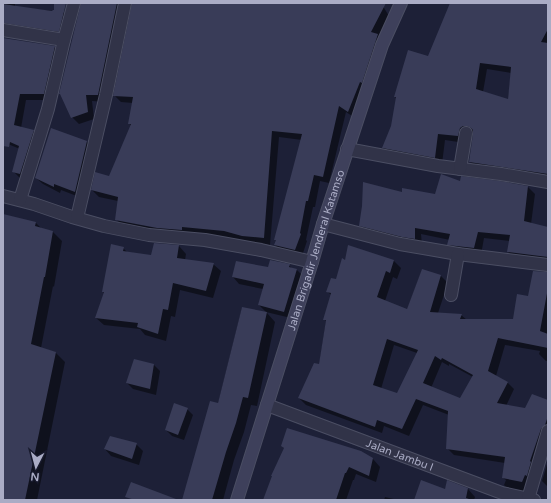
<svg xmlns="http://www.w3.org/2000/svg" width="551" height="503" font-family="'Varela Round',sans-serif">
<rect width="100%" height="100%" fill="#1d2037"/>
<g fill="#0007" fill-rule="evenodd">
<path d="M 3,3 L 15,3 L 15,7 L 63,12 L 70,18 L 65,37 L 3,32 Z"/>
<path d="M 82,3 L 128,3 L 105,102 L 92,101 L 94,119 L 79,124 L 72,117 Z"/>
<path d="M 133,3 L 381,3 L 389,16 L 378,37 L 384,42 L 355,118 L 346,112 L 329,183 L 320,181 L 315,207 L 313,207 L 306,240 L 307,241 L 302,256 L 282,252 L 275,245 L 302,140 L 279,137 L 270,245 L 249,242 L 231,238 L 188,233 L 188,237 L 123,226 L 116,219 L 118,201 L 99,197 L 92,190 L 110,178 L 131,126 L 129,123 L 133,103 L 121,102 L 115,96 Z"/>
<path d="M 466,3 L 548,3 L 548,179 L 477,169 L 470,162 L 474,132 L 470,133 L 465,143 L 445,140 L 442,164 L 390,155 L 383,148 L 392,126 L 397,99 L 395,97 L 429,57 ZM 487,69 L 511,73 L 508,100 L 483,92 Z"/>
<path d="M 3,39 L 54,47 L 61,53 L 50,100 L 26,100 L 21,128 L 33,131 L 39,137 L 26,179 L 20,178 L 13,171 L 20,149 L 3,142 Z"/>
<path d="M 51,130 L 87,142 L 94,149 L 82,198 L 61,190 L 60,193 L 43,184 L 36,178 Z"/>
<path d="M 500,182 L 528,187 L 535,194 L 531,224 L 548,228 L 548,263 L 515,259 L 508,252 L 510,241 L 484,238 L 481,255 L 456,251 L 449,244 L 450,240 L 421,234 L 422,245 L 367,232 L 360,225 L 403,194 L 436,195 L 461,183 Z"/>
<path d="M 3,215 L 36,223 L 42,229 L 52,231 L 62,241 L 54,287 L 53,286 L 41,348 L 55,352 L 65,362 L 37,500 L 3,500 Z"/>
<path d="M 179,246 L 186,254 L 185,260 L 213,264 L 221,271 L 213,298 L 180,290 L 175,317 L 171,316 L 166,341 L 145,335 L 140,329 L 104,325 L 96,318 L 104,293 L 103,292 L 123,248 L 127,252 L 152,256 Z"/>
<path d="M 349,247 L 394,261 L 401,268 L 397,279 L 393,277 L 385,301 L 407,310 L 422,270 L 441,276 L 448,283 L 438,313 L 461,315 L 467,320 L 514,320 L 529,297 L 548,273 L 548,361 L 546,361 L 539,354 L 540,351 L 505,345 L 496,376 L 507,382 L 514,389 L 506,406 L 526,409 L 548,401 L 548,435 L 527,496 L 511,492 L 504,485 L 506,480 L 503,478 L 505,463 L 454,455 L 447,448 L 449,415 L 423,405 L 409,436 L 384,426 L 382,433 L 306,405 L 299,398 L 319,366 L 326,321 L 324,319 L 331,295 L 327,291 L 336,281 L 345,261 ZM 394,345 L 417,353 L 398,395 L 381,389 ZM 442,362 L 449,366 L 449,364 L 473,377 L 461,399 L 431,388 Z"/>
<path d="M 289,265 L 292,269 L 296,269 L 303,276 L 291,318 L 266,312 L 259,305 L 263,289 L 239,284 L 233,277 L 269,268 Z"/>
<path d="M 242,308 L 267,313 L 275,322 L 257,406 L 251,405 L 244,432 L 234,460 L 223,500 L 183,500 L 218,404 Z"/>
<path d="M 154,365 L 160,371 L 156,395 L 133,389 L 127,383 Z"/>
<path d="M 187,409 L 193,415 L 184,440 L 172,436 L 166,430 Z"/>
<path d="M 136,444 L 143,451 L 139,465 L 111,456 L 105,449 Z"/>
<path d="M 282,446 L 373,459 L 380,467 L 376,482 L 356,474 L 354,480 L 353,480 L 346,500 L 265,500 L 285,449 Z"/>
<path d="M 548,461 L 548,487 L 542,481 Z"/>
<path d="M 447,482 L 468,489 L 475,497 L 474,500 L 416,500 L 445,491 Z"/>
<path d="M 385,497 L 398,500 L 384,500 Z"/>
</g>
<g fill="#393c58" fill-rule="evenodd">
<path d="M 54,3 L 66,3 L 59,32 L 3,23 L 3,4 L 52,11 L 53,10 L 54,10 Z"/>
<path d="M 81,3 L 117,3 L 98,95 L 86,95 L 88,112 L 71,118 L 60,94 L 59,94 Z"/>
<path d="M 132,3 L 386,3 L 371,32 L 378,34 L 362,83 L 360,82 L 348,112 L 339,106 L 323,177 L 314,175 L 308,201 L 306,201 L 300,233 L 301,234 L 295,250 L 274,245 L 276,240 L 274,240 L 302,134 L 272,131 L 264,238 L 242,236 L 224,231 L 182,227 L 182,230 L 157,228 L 115,220 L 118,197 L 91,190 L 95,172 L 109,176 L 131,124 L 128,124 L 133,97 L 113,96 Z"/>
<path d="M 450,3 L 548,3 L 548,29 L 541,42 L 548,43 L 548,174 L 502,167 L 469,162 L 473,134 L 473,130 L 471,128 L 467,126 L 463,126 L 460,128 L 458,136 L 438,134 L 435,158 L 382,148 L 391,126 L 396,97 L 394,97 L 408,50 L 428,56 ZM 480,63 L 511,67 L 508,99 L 476,89 Z"/>
<path d="M 3,38 L 55,46 L 44,94 L 20,94 L 14,125 L 34,130 L 20,174 L 12,172 L 19,146 L 10,142 L 9,147 L 3,146 Z"/>
<path d="M 51,128 L 87,141 L 75,192 L 54,184 L 54,187 L 35,178 Z"/>
<path d="M 441,174 L 460,181 L 461,176 L 500,181 L 528,186 L 524,221 L 548,227 L 548,257 L 507,252 L 510,235 L 478,232 L 474,248 L 447,245 L 450,234 L 415,228 L 415,239 L 402,237 L 359,226 L 362,206 L 363,182 L 402,192 L 402,188 L 435,194 Z"/>
<path d="M 3,214 L 36,222 L 35,226 L 53,231 L 45,277 L 44,277 L 31,344 L 56,352 L 25,500 L 3,500 Z"/>
<path d="M 154,243 L 179,245 L 177,258 L 214,263 L 206,291 L 173,283 L 168,310 L 163,309 L 158,334 L 137,327 L 138,323 L 95,318 L 104,292 L 102,292 L 111,244 L 124,247 L 123,251 L 151,255 Z"/>
<path d="M 348,245 L 394,260 L 390,273 L 386,271 L 377,297 L 407,309 L 422,269 L 441,275 L 430,312 L 462,314 L 460,319 L 513,319 L 517,294 L 528,296 L 533,271 L 548,272 L 548,288 L 540,331 L 548,334 L 548,348 L 498,338 L 488,371 L 508,382 L 497,403 L 525,408 L 532,394 L 548,400 L 548,416 L 545,425 L 541,429 L 530,461 L 531,462 L 527,476 L 525,475 L 522,482 L 502,478 L 505,457 L 446,449 L 448,411 L 416,399 L 402,429 L 377,420 L 375,427 L 298,398 L 314,363 L 319,364 L 326,320 L 323,320 L 331,293 L 326,292 L 331,278 L 336,279 L 342,258 L 345,260 ZM 387,339 L 418,350 L 397,393 L 373,385 ZM 435,356 L 441,360 L 442,358 L 473,375 L 460,398 L 423,383 Z"/>
<path d="M 270,260 L 290,264 L 289,267 L 297,269 L 284,312 L 258,305 L 264,284 L 232,277 L 236,261 L 268,267 Z"/>
<path d="M 242,307 L 267,312 L 248,398 L 243,397 L 236,423 L 226,452 L 212,500 L 182,500 L 210,401 L 218,403 Z"/>
<path d="M 134,359 L 154,364 L 150,389 L 126,383 Z"/>
<path d="M 174,403 L 188,408 L 178,435 L 165,430 Z"/>
<path d="M 287,428 L 361,451 L 373,458 L 369,476 L 349,467 L 346,473 L 345,473 L 336,500 L 263,500 L 272,476 L 271,476 L 284,448 L 281,446 Z"/>
<path d="M 110,436 L 137,443 L 132,459 L 104,449 Z"/>
<path d="M 421,480 L 445,489 L 447,480 L 468,488 L 466,498 L 469,499 L 469,500 L 414,500 Z"/>
<path d="M 131,482 L 176,499 L 175,500 L 135,500 L 125,497 Z"/>
</g>
<g fill="none" stroke-linecap="round" stroke-linejoin="round">
<g stroke="#4b4e63" stroke-width="14">
<g id="minor">
<path d="M 3,30 L 64,40"/>
<path d="M 347,149 L 438,166 L 501,174 L 548,182"/>
<path d="M 460,169 L 466,133"/>
<path d="M 3,196 L 34,204 L 72,217 L 104,226 L 149,235 L 205,240 L 261,250 L 312,262"/>
<path d="M 20,200 L 48,109 L 64,40 L 74,3"/>
<path d="M 77,218 L 106,95 L 125,3"/>
<path d="M 323,224 L 400,244 L 458,254 L 548,265"/>
<path d="M 451,295 L 458,254"/>
<path id="s1" d="M 267,405 L 502,493 L 534,500"/>
<path d="M 528,499 L 548,431"/>
</g>
</g>
<g stroke="#4b4e63" stroke-width="14">
<g id="secondary">
<path id="s2" d="M 237,500 L 312,262 L 323,224 L 382,45 L 401,3"/>
</g>
</g>
<use href="#minor" stroke="#313348" stroke-width="12"/>
<use href="#secondary" stroke="#3e405b" stroke-width="12"/>
</g>
<g text-anchor="middle" stroke-width="3" stroke-linejoin="round" paint-order="stroke">
<g font-size="11" fill="#aaacc5" stroke="#17192c">
<text dy="4" stroke="none"><textPath href="#s2" startOffset="262">Jalan Brigadir Jenderal Katamso</textPath></text>
<text dy="4" stroke="none"><textPath href="#s1" startOffset="142">Jalan Jambu I</textPath></text>
</g>
</g>
<rect width="551" height="503" fill="none" stroke="#aaacc5" stroke-width="8"/>
<g transform="translate(36 467) rotate(186)" stroke="#17192c" stroke-width="3" paint-order="stroke">
<path d="M0-3L7 15L0 10L-7 15Z" fill="#aaacc5"/>
<text y="-6" font-size="11" font-weight="bold" text-anchor="middle" fill="#aaacc5">N</text>
</g>
</svg>
